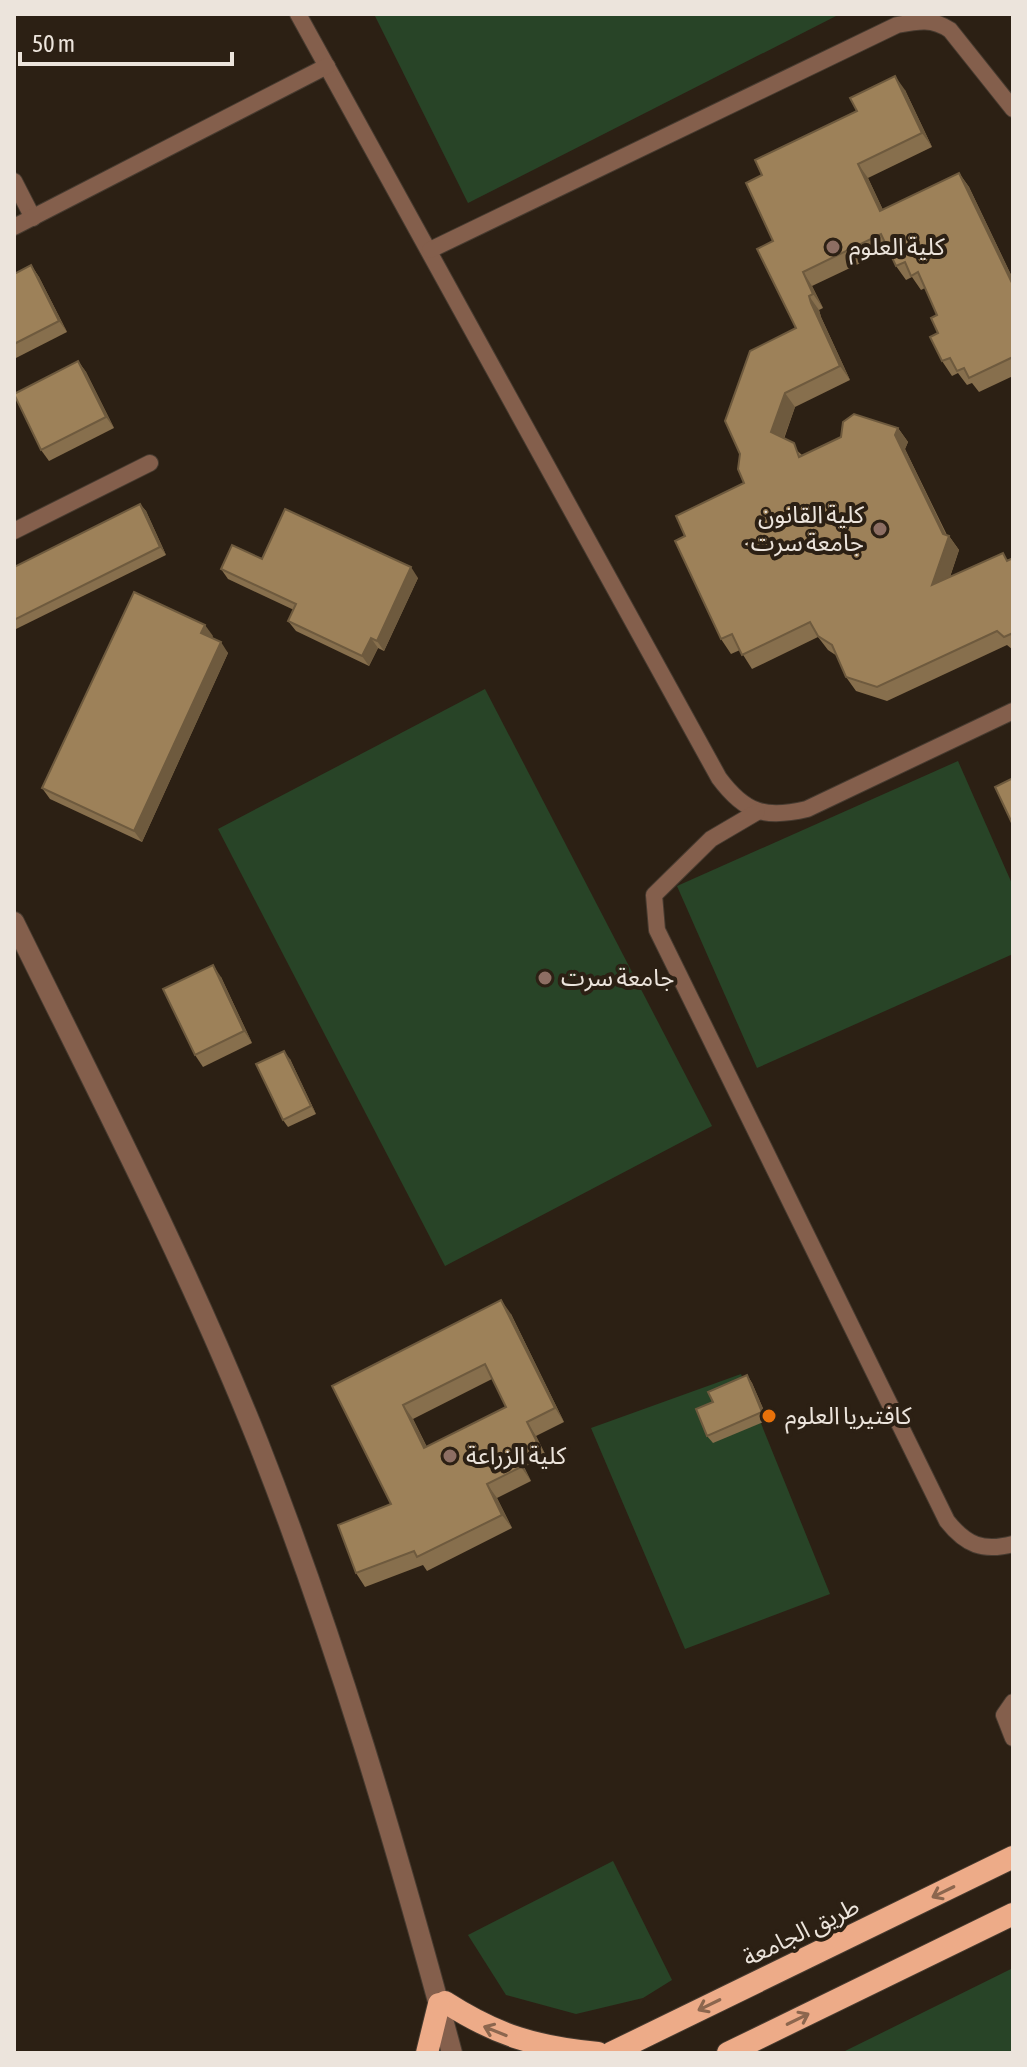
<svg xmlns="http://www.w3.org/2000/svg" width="1027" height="2067" font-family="'Asap Condensed','Noto Sans Arabic',sans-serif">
<rect width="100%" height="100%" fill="#2c2014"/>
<g fill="#284427">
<path d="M 374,14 L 840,14 L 468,203 Z"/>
<path d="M 485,689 L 712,1126 L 445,1266 L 218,829 Z"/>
<path d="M 958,761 L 1013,886 L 1013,954 L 757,1068 L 677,886 Z"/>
<path d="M 741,1374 L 830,1594 L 685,1649 L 591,1428 Z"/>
<path d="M 613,1861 L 672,1980 L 643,1998 L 576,2014 L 506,1995 L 468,1935 Z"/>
<path d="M 1013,1968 L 1013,2053 L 841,2053 Z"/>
</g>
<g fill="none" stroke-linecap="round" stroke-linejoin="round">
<g stroke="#473b30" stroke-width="18">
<g id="service">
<path d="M 298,14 L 719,778 C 745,813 765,819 807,809 L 1013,711"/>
<path d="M 14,181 L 33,218"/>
<path d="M 14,227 L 327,66"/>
<path d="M 430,250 L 897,25 C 918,21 932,18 950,30 L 1013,109"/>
<path d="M 14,531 L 150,463"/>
<path d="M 757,812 L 711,839 L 654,895 L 657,930 L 947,1521 C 966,1545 983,1552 1013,1544"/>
<path d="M 1013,1702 L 1004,1715 L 1013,1738"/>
</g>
</g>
<g stroke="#473b30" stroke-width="22">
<path id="minor" d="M 14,922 C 98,1093 187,1264 258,1442 C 336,1640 397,1848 452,2053"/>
</g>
<g stroke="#473b30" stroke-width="24">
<g id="trunk">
<path d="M 445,2002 C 498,2036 536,2047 598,2053"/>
<path d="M 427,2053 L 439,2004"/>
<path d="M 611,2053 L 1013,1857"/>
<path d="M 728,2053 L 1013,1914"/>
</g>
</g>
<use href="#service" stroke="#845f4c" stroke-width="16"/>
<use href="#minor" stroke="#845f4c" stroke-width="20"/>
<use href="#trunk" stroke="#edab88" stroke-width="22"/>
</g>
<g fill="#876f4d" fill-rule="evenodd">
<path d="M 905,90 L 932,147 L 868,178 L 883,210 L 959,173 L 969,187 L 1013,279 L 1013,376 L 979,392 L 972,383 L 967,385 L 958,373 L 952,376 L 942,361 L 937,315 L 925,288 L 921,290 L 912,277 L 906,280 L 896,266 L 888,250 L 812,286 L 823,308 L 819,310 L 821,317 L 850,380 L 795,407 L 784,439 L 802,455 L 898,428 L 908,442 L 905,449 L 947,535 L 949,536 L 959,550 L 950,577 L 1013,558 L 1013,650 L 1007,645 L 887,701 L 856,691 L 846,677 L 837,656 L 828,650 L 818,637 L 752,669 L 740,650 L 731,654 L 721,639 L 685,536 L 744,483 L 796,328 L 773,241 L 762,175 L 857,111 Z"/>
<path d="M 31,265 L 39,277 L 67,332 L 14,359 L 14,274 Z"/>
<path d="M 78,361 L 86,372 L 114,428 L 49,461 L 41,450 Z"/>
<path d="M 140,504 L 146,511 L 166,555 L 14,630 L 14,567 Z"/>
<path d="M 262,559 L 418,578 L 384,651 L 378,648 L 369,666 L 296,631 L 288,621 L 294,610 L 228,579 L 221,569 Z"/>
<path d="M 213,636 L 212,638 L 228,653 L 142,842 L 50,799 L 42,788 Z"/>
<path d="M 221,977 L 252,1043 L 203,1067 L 195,1055 Z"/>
<path d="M 290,1059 L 316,1114 L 288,1127 L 283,1120 Z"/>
<path d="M 511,1314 L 564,1422 L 536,1436 L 546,1456 L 524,1467 L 531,1481 L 497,1498 L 512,1528 L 427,1571 L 423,1565 L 365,1587 L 356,1573 L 391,1504 L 332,1386 ZM 492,1379 L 506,1407 L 427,1447 L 413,1419 Z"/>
<path d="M 747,1375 L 752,1383 L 768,1420 L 713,1443 L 707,1436 L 713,1402 Z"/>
</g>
<g fill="#6e5a3e">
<path d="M 895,76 L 905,90 L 932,147 L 922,133 Z"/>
<path d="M 858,164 L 868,178 L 890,225 L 880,211 Z"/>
<path d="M 959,173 L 969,187 L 1013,279 L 1013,285 Z"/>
<path d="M 31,265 L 39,277 L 67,332 L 59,321 Z"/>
<path d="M 803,272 L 812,286 L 823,308 L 813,294 Z"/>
<path d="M 809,296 L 819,310 L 821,317 L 850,380 L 840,366 L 811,303 Z"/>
<path d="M 78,361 L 86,372 L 114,428 L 106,417 Z"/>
<path d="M 785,393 L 795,407 L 781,446 L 771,432 Z"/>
<path d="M 898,428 L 908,442 L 905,449 L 948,539 L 949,536 L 959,550 L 942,600 L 932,585 L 895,435 Z"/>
<path d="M 140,504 L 146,511 L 166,555 L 160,547 Z"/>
<path d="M 411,567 L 418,578 L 384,651 L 377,641 Z"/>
<path d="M 205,625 L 213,636 L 209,644 L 201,633 Z"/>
<path d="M 371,638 L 378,648 L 369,666 L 362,656 Z"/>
<path d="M 221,642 L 228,653 L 142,842 L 134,831 Z"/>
<path d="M 213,965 L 221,977 L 252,1043 L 244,1031 Z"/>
<path d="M 284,1051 L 290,1059 L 316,1114 L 311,1106 Z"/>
<path d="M 501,1300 L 511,1314 L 564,1422 L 555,1408 Z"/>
<path d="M 747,1375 L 752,1383 L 768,1420 L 762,1412 Z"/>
<path d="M 403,1405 L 413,1419 L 434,1462 L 424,1448 Z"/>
<path d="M 527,1422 L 536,1436 L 546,1456 L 537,1442 Z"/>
<path d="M 514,1453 L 524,1467 L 531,1481 L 521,1467 Z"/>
<path d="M 487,1484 L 497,1498 L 512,1528 L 502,1515 Z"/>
</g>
<g fill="#9d8159" stroke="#6e5a3e" stroke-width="2" fill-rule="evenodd">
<path d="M 895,76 L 922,133 L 858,164 L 880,211 L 959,173 L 1013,285 L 1013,357 L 969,378 L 964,368 L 957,371 L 950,358 L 942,361 L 930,337 L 938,333 L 931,318 L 937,315 L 918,272 L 911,276 L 905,262 L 896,266 L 881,234 L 803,272 L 813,294 L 809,296 L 811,303 L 840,366 L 785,393 L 771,432 L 794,443 L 799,457 L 841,437 L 843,422 L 854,414 L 898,428 L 895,435 L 943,534 L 949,536 L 932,585 L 1003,553 L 1007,561 L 1013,558 L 1013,633 L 1004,637 L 997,631 L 877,687 L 846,677 L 832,645 L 818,636 L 810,622 L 742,655 L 732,634 L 721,639 L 675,541 L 685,536 L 676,516 L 744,483 L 738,469 L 740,454 L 725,421 L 750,351 L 796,328 L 757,249 L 773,241 L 746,183 L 762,175 L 755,160 L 857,111 L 850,98 Z"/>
<path d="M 31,265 L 59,321 L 14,344 L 14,274 Z"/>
<path d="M 78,361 L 106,417 L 41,450 L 14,394 Z"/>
<path d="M 140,504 L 160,547 L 14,620 L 14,567 Z"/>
<path d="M 285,509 L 411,567 L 377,641 L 371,638 L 362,656 L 288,621 L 296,604 L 221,569 L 232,545 L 262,559 Z"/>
<path d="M 134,592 L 205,625 L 201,633 L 221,642 L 134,831 L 42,788 Z"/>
<path d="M 1013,778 L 1013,825 L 995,787 Z"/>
<path d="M 213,965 L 244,1031 L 195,1055 L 163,989 Z"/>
<path d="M 284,1051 L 311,1106 L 283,1120 L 256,1064 Z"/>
<path d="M 501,1300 L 555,1408 L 527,1422 L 537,1442 L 514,1453 L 521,1467 L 487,1484 L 502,1515 L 417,1557 L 414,1551 L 356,1573 L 338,1525 L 391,1504 L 332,1386 ZM 485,1364 L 506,1407 L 424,1448 L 403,1405 Z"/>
<path d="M 747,1375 L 762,1412 L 707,1436 L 696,1409 L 713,1402 L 708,1392 Z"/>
</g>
<defs><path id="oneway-shaft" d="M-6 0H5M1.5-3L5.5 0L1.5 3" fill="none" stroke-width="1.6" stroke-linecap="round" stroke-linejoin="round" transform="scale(2)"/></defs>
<g stroke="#8c664e">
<use href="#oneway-shaft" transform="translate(943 1892) rotate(154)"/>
<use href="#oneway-shaft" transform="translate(709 2005) rotate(154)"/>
<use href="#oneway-shaft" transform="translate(798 2019) rotate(-26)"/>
<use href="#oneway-shaft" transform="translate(495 2031) rotate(-158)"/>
</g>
<g fill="#8d6e63" stroke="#2c2014" stroke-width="3">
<circle cx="833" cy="247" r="8"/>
<circle cx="880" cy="529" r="8"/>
<circle cx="545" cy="978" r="8"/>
<circle cx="450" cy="1456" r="8"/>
</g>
<circle fill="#e8710a" stroke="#2c2014" stroke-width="3" cx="769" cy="1416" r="8"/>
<g text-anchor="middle" stroke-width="8" stroke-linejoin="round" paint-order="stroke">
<g font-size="24" fill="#ece4dc" stroke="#2c2014" text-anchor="start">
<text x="849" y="255">كلية العلوم</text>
<text x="864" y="523" text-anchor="end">كلية القانون<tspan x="864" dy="28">-جامعة سرت</tspan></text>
<text x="561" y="986">جامعة سرت</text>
<text x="785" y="1424">كافتيريا العلوم</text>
<text x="466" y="1464">كلية الزراعة</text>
</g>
<g font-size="24" fill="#ece4dc" stroke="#2c2014">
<text transform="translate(801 1932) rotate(-26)" y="8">طريق الجامعة</text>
</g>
</g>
<rect width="1027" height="2067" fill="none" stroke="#ece4dc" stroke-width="32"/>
<path d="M20 52v12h212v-12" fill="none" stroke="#ece4dc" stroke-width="4"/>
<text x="32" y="52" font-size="24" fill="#ece4dc" stroke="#2c2014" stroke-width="6" paint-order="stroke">50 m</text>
</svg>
